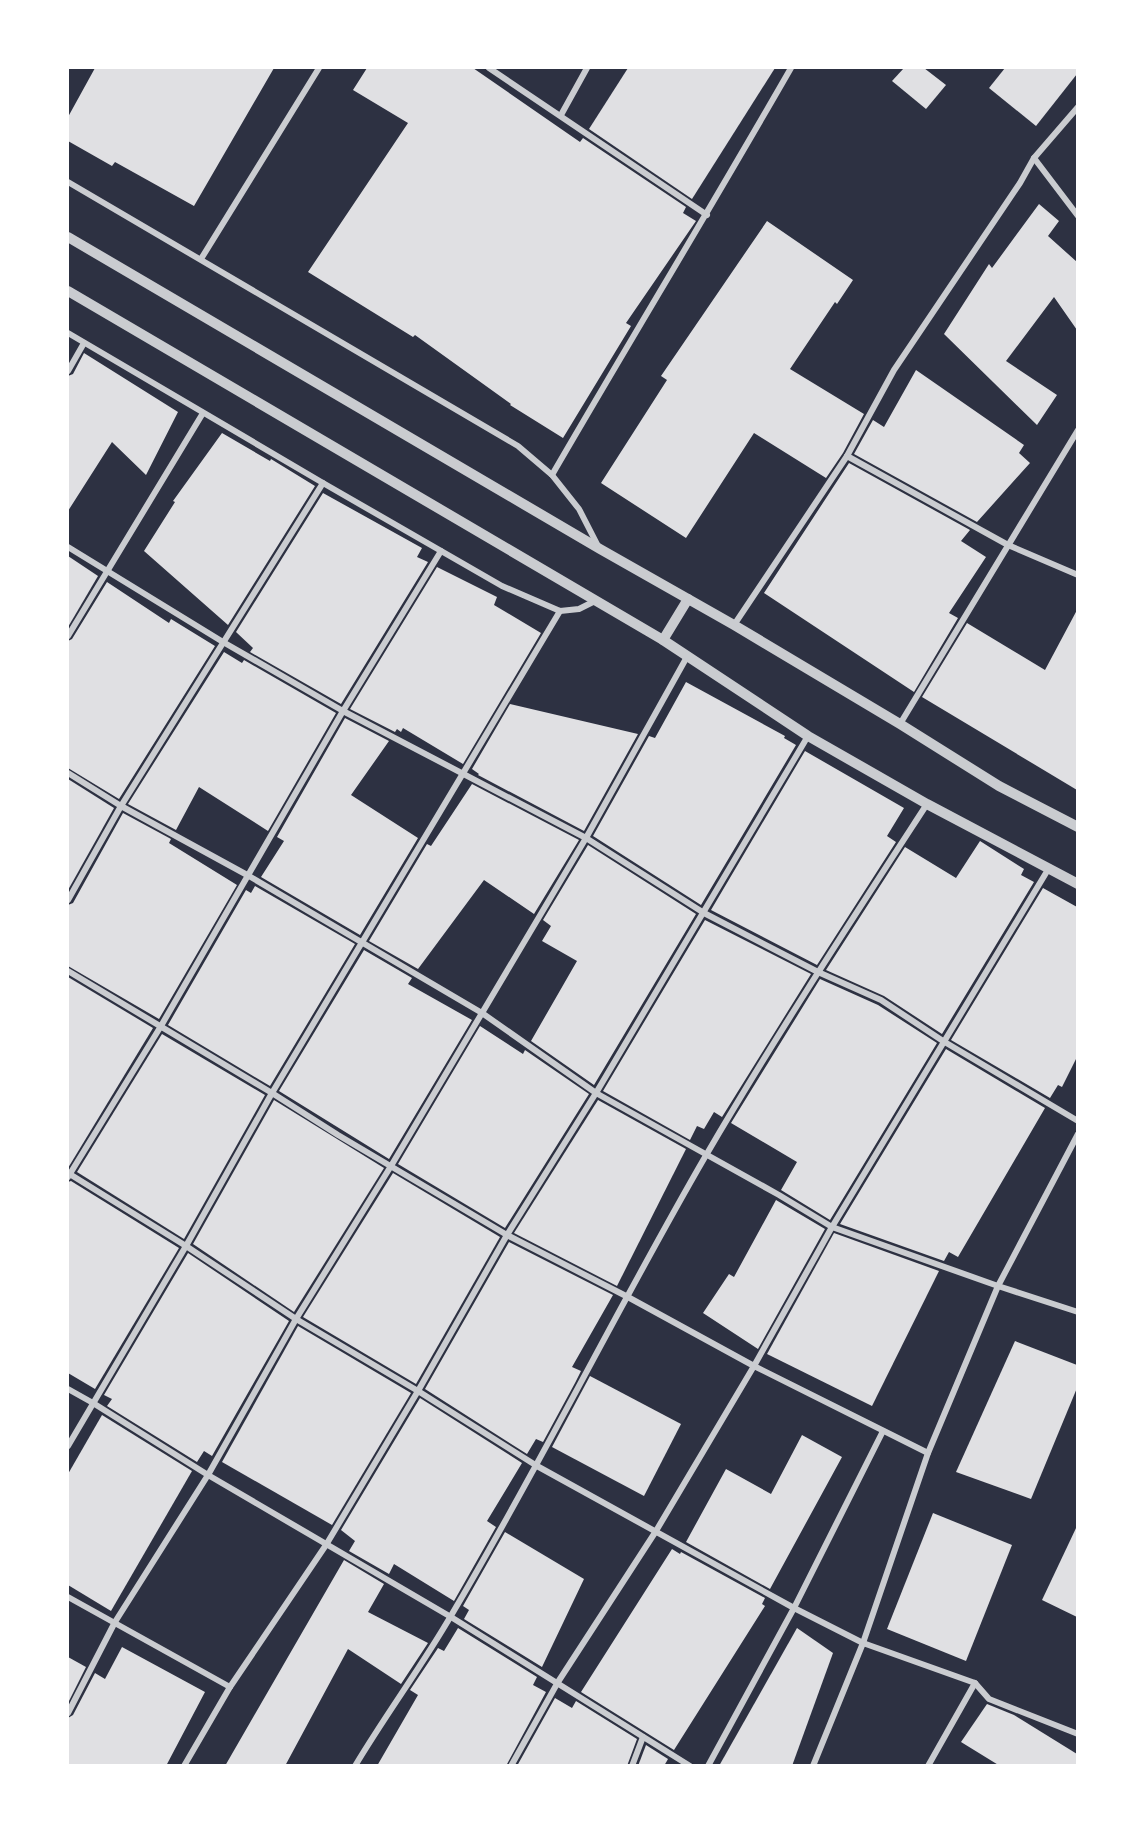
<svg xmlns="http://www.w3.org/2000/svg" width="1145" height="1833" font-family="'Fira Sans Condensed',sans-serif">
<rect width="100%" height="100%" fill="#2d3142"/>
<g fill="#e0e0e3">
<path d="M 95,68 L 274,68 L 194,206 L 115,162 L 112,166 L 68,141 L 68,117 Z"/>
<path d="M 367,68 L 473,68 L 580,142 L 583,138 L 686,207 L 683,213 L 696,221 L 626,323 L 631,326 L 563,438 L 510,405 L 511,404 L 415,335 L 413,337 L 308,272 L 408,123 L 353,90 Z"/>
<path d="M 628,68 L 775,68 L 692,199 L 589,129 Z"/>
<path d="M 904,68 L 924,68 L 946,85 L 926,109 L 892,81 Z"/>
<path d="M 1005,68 L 1077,68 L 1077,74 L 1036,126 L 989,88 Z"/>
<path d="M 1039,204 L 1059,221 L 1048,236 L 1077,262 L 1077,330 L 1054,297 L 1006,361 L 1057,395 L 1037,425 L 944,334 L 989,264 L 992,268 Z"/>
<path d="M 767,221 L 853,280 L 837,304 L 835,302 L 790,369 L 864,414 L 843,453 L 826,478 L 754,433 L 686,538 L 601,483 L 667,380 L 661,376 Z"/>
<path d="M 84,353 L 178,412 L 146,475 L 112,442 L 68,511 L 68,376 L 73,374 Z"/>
<path d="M 916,370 L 1024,445 L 1019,453 L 1030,463 L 977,522 L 854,454 L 873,420 L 884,427 Z"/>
<path d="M 222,433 L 270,461 L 271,459 L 315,486 L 228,625 L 144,551 L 175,502 L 173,501 Z"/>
<path d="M 849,463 L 970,530 L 961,541 L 986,557 L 949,613 L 958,618 L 914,692 L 764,593 Z"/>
<path d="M 323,493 L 422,548 L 417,557 L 428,562 L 341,704 L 250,652 L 253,648 L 236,632 Z"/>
<path d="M 68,556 L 98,576 L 68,627 Z"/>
<path d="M 437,567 L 497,597 L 494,605 L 541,633 L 463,764 L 403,728 L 401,732 L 397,729 L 395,732 L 350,709 Z"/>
<path d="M 107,582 L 169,623 L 171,619 L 215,646 L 119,799 L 68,768 L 68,641 L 72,639 Z"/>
<path d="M 1077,610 L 1077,790 L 922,697 L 967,623 L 1045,670 Z"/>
<path d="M 224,652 L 242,663 L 244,660 L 336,713 L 268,831 L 199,787 L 176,830 L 128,804 Z"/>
<path d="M 686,682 L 785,736 L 784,738 L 796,745 L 701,905 L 593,836 L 649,736 L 655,738 Z"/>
<path d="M 510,704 L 638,734 L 584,831 L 478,775 L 479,774 L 472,769 Z"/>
<path d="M 345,718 L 389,741 L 351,795 L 418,838 L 360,935 L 261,877 L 284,841 L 277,837 Z"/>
<path d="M 805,751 L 904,808 L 887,836 L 896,842 L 817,965 L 711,910 Z"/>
<path d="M 68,779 L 114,808 L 68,890 Z"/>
<path d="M 472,784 L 579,840 L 534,914 L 484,880 L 418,969 L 369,941 L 427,844 L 431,846 Z"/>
<path d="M 123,813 L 171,839 L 169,843 L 237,885 L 159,1019 L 68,966 L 68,905 L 73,903 Z"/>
<path d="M 980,841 L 1024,869 L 1021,875 L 1034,882 L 942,1034 L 884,996 L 826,970 L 905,847 L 956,878 Z"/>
<path d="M 588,845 L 696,914 L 594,1085 L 531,1041 L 577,961 L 542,941 L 551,926 L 543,920 Z"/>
<path d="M 255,886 L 355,944 L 270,1086 L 168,1025 L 246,890 L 251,893 Z"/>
<path d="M 1043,888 L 1077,907 L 1077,1057 L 1062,1087 L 1058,1085 L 1050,1098 L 951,1040 Z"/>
<path d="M 705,920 L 811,974 L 722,1117 L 714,1112 L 704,1129 L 697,1126 L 690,1140 L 603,1091 Z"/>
<path d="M 364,950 L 412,978 L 408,984 L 472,1020 L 389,1159 L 279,1091 Z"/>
<path d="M 68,977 L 153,1028 L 68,1168 Z"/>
<path d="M 820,979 L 878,1005 L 937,1043 L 830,1220 L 781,1190 L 797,1162 L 731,1123 Z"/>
<path d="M 480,1026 L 523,1054 L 525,1050 L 589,1094 L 505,1228 L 398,1164 Z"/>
<path d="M 162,1034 L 265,1095 L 184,1239 L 77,1172 Z"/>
<path d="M 946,1049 L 1045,1108 L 958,1257 L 949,1252 L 944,1261 L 840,1224 Z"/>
<path d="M 274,1100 L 384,1168 L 294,1312 L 193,1244 Z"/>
<path d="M 598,1100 L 686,1149 L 617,1286 L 514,1233 Z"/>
<path d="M 393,1173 L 500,1237 L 416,1384 L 303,1317 Z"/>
<path d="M 71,1181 L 179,1248 L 95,1389 L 68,1373 L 68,1182 Z"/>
<path d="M 776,1200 L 825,1229 L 758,1349 L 703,1313 L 729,1274 L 734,1277 Z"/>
<path d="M 834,1233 L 939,1271 L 872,1406 L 767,1354 Z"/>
<path d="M 509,1242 L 613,1295 L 572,1367 L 581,1371 L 575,1383 L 543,1442 L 536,1439 L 527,1454 L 425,1389 Z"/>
<path d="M 188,1253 L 289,1321 L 212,1456 L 204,1451 L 197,1462 L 107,1406 L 112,1399 L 104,1395 Z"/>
<path d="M 298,1326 L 411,1393 L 332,1525 L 222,1462 Z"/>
<path d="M 1015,1341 L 1077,1365 L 1077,1388 L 1031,1499 L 956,1472 Z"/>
<path d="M 590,1376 L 681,1424 L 644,1496 L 552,1447 Z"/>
<path d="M 420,1398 L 522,1463 L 487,1521 L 496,1527 L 454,1601 L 394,1564 L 389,1574 L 349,1551 L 355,1541 L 341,1530 Z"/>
<path d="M 102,1415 L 192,1471 L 111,1611 L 68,1585 L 68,1474 Z"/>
<path d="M 802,1435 L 842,1457 L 770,1589 L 686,1542 L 726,1469 L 771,1494 Z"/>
<path d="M 933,1513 L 1012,1545 L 966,1661 L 887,1629 Z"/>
<path d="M 1077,1526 L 1077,1617 L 1042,1600 Z"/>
<path d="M 505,1532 L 584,1579 L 542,1667 L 464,1619 L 469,1610 L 463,1606 Z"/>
<path d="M 672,1549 L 680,1554 L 681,1552 L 765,1598 L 762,1604 L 765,1606 L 674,1750 L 581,1692 Z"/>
<path d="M 344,1560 L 384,1584 L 368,1612 L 428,1643 L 401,1684 L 348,1649 L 285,1766 L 225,1766 Z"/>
<path d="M 458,1628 L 537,1677 L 533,1685 L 546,1692 L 506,1766 L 377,1766 L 418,1695 L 410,1690 L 438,1648 L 444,1651 Z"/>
<path d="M 797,1628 L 833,1653 L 792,1766 L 719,1766 Z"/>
<path d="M 122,1647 L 205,1692 L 166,1766 L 68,1766 L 68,1718 L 73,1715 L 95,1673 L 105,1679 Z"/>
<path d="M 68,1657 L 86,1667 L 68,1703 Z"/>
<path d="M 555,1698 L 572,1708 L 576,1701 L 637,1739 L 627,1766 L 517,1766 Z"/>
<path d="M 987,1704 L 1014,1715 L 1077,1754 L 1077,1766 L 1000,1766 L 961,1742 Z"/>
<path d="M 646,1745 L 668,1759 L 664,1766 L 638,1766 Z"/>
</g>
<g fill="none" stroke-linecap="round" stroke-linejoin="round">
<g stroke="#caccd0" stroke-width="6">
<path d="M 489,68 L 707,215"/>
<path d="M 561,115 L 587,68"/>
<path d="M 1034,158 L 1078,216"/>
<path d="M 68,182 L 518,446 L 552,475 L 579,509 L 598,546"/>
<path d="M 201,259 L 319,68"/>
<path d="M 68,333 L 323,483 L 502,586 L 560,611 L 579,609 L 597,600"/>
<path d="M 68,371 L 84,343"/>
<path d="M 847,456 L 1008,545 L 1078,575"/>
<path d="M 552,475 C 631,339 713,204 791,68"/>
<path d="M 68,547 L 223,642 L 343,711 L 586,838 L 704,913 L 818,972 L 881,1000 L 943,1041 L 1078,1121"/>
<path d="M 734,625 L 847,456 L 894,370 L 1020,183 L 1034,158 L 1078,107"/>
<path d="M 68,636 L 203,413"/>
<path d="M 900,724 L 1078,430"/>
<path d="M 68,773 L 121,806 L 249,876 L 482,1013 L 596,1093 L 779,1195 L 832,1227 L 998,1286 L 1078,1312"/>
<path d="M 68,900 L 121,806 L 323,483"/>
<path d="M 68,971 L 272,1093 L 338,1135 L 507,1235 L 626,1296 L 754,1366 L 928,1453"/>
<path d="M 68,1173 L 186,1246 L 296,1319 L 418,1391 L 537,1466 L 794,1608 L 863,1643 L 975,1683 L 989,1699 L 1078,1734"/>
<path d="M 68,1177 L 161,1026 L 343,711 L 441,551"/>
<path d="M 68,1389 L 93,1403 L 208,1475 L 451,1617 L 690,1766"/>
<path d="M 68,1446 L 186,1246 L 272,1093 L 560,611"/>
<path d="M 68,1597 L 230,1687"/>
<path d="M 68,1713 L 115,1622 L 208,1475 L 296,1319 L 391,1166 L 482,1013 L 586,838 L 688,655"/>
<path d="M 184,1766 L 230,1687 L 326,1545 L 418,1391 L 507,1235 L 596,1093 L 808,736"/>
<path d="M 355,1766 C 386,1714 422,1666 452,1614 C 541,1464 618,1307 705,1157 C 775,1037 851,921 927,804"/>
<path d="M 511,1766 L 558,1682 L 656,1531 L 754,1366 L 832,1227 L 1049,868"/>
<path d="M 632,1766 L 643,1737"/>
<path d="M 708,1766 L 794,1608 L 883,1431"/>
<path d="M 813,1766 L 863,1643 L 928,1453 L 998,1286 L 1078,1134"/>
<path d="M 928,1766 L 975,1683"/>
</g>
<g stroke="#caccd0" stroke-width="10">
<path d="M 68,237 L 600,549 L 734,625 L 900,724 L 999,786 L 1078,827"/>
<path d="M 68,291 L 663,640 L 808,736 L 927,804 L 1078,884"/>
<path d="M 663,640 L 688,599"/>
</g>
</g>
<rect width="1145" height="1833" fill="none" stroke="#ffffff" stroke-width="138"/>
</svg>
